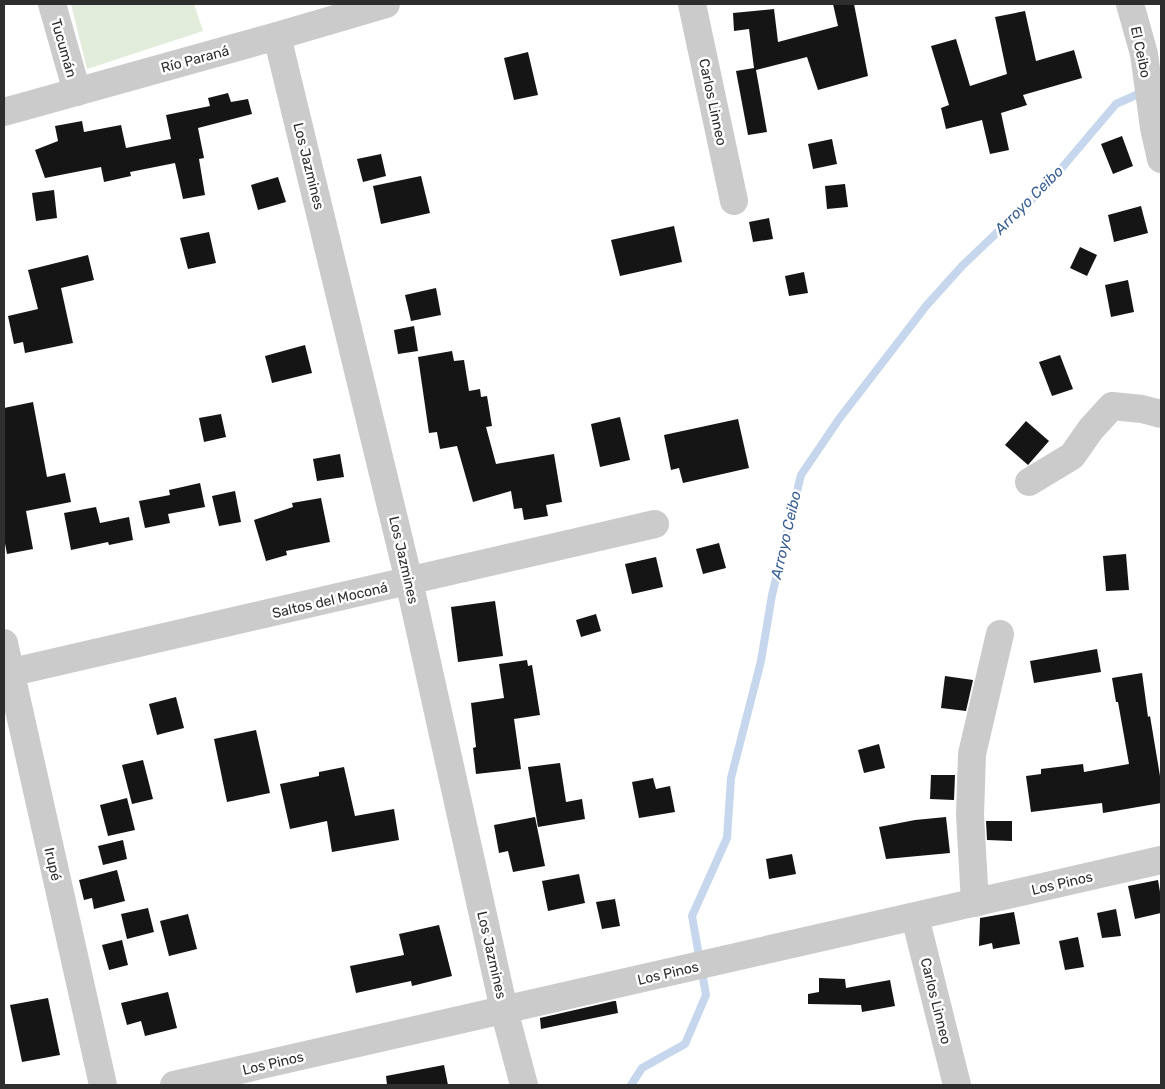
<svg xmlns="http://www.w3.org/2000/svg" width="1165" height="1089" font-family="Rubik,sans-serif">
<rect width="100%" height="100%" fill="#fff"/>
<path fill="#e1ecdb" d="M 71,4 L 194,4 L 203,31 L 87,69 Z"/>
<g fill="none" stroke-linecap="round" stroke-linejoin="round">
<path stroke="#c6d7ed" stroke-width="8" d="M 631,1085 L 642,1068 L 685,1044 L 706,995 L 692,916 L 727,838 L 731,778 L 761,661 L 772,595 L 801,475 L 839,419 L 926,306 L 962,266 L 1049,183 L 1116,104 L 1143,92"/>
</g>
<g fill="#151515">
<path d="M 833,4 L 854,4 L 868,76 L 818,90 L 807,57 L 756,70 L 767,132 L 748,135 L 736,71 L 754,68 L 749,29 L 734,31 L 733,13 L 774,9 L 778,42 L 838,26 Z"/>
<path d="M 1025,11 L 1036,61 L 1074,50 L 1082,78 L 1023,95 L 1027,105 L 1001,113 L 1009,150 L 990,154 L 982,120 L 946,129 L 941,108 L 949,105 L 931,46 L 956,39 L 970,86 L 1007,74 L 995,17 Z"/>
<path d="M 528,52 L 538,95 L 514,100 L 504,58 Z"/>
<path d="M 228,93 L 231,102 L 248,99 L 252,114 L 198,128 L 204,158 L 199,159 L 205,195 L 183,199 L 175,163 L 130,172 L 131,176 L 104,182 L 101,167 L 45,178 L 35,150 L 58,141 L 55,126 L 82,121 L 84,132 L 121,125 L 126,148 L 171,139 L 166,115 L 210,106 L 208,98 Z"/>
<path d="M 1122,136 L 1133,166 L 1113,174 L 1101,144 Z"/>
<path d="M 832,139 L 837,164 L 813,169 L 808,144 Z"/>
<path d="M 381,154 L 386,176 L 363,182 L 357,159 Z"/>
<path d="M 421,176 L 430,213 L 381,224 L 373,186 Z"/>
<path d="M 278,177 L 286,202 L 258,210 L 251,185 Z"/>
<path d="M 845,184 L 848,207 L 827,209 L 825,186 Z"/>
<path d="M 54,190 L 57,218 L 36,221 L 32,193 Z"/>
<path d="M 1141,206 L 1148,233 L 1114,242 L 1108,215 Z"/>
<path d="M 769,218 L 773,239 L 753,242 L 749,222 Z"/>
<path d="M 674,226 L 682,262 L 620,276 L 611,240 Z"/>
<path d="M 209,232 L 216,263 L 188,269 L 180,238 Z"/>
<path d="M 1080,247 L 1097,255 L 1087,276 L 1070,268 Z"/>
<path d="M 88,255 L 94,280 L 61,288 L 73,343 L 25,353 L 23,342 L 14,344 L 8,316 L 38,309 L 28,270 Z"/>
<path d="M 804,272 L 808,293 L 789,296 L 785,276 Z"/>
<path d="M 1128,280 L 1134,312 L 1111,317 L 1105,285 Z"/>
<path d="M 436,288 L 441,315 L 411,321 L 405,295 Z"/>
<path d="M 414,326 L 418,351 L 398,354 L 394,330 Z"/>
<path d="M 305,345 L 312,373 L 272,383 L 265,356 Z"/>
<path d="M 452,351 L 454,361 L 464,360 L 469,391 L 480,389 L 481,397 L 487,396 L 492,426 L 486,427 L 496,464 L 554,454 L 562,502 L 546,505 L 548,516 L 524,520 L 522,508 L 514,509 L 511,491 L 473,502 L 457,446 L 440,449 L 437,432 L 429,433 L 418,357 Z"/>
<path d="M 1060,355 L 1073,389 L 1052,396 L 1039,362 Z"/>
<path d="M 33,402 L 47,477 L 65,473 L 71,502 L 26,511 L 33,549 L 7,554 L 4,538 L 4,408 Z"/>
<path d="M 221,414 L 226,437 L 204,442 L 199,418 Z"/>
<path d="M 620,417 L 630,460 L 600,467 L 591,424 Z"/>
<path d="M 738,419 L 749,468 L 683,483 L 679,468 L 671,470 L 664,435 Z"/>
<path d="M 1026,421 L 1049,441 L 1028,465 L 1005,445 Z"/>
<path d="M 340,454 L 344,477 L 317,481 L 313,459 Z"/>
<path d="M 200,483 L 205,507 L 168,514 L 170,523 L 145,528 L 139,501 L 170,495 L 169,490 Z"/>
<path d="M 235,491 L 241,522 L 219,526 L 212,496 Z"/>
<path d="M 321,498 L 330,542 L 286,551 L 287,555 L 266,561 L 254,520 L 293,507 L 292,503 Z"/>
<path d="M 96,507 L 100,523 L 129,517 L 133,540 L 109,545 L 108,542 L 71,550 L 64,513 Z"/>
<path d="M 719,543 L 726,568 L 703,574 L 696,549 Z"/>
<path d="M 1126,554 L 1129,590 L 1106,591 L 1103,556 Z"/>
<path d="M 656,557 L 663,587 L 632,594 L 625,564 Z"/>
<path d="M 495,601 L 503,656 L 458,662 L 451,607 Z"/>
<path d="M 596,614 L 601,631 L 581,637 L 576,620 Z"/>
<path d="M 1097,649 L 1101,672 L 1034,683 L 1030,661 Z"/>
<path d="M 527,660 L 528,666 L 532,665 L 540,715 L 514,719 L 521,769 L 476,774 L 473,748 L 476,747 L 471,703 L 504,698 L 499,664 Z"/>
<path d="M 1142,673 L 1148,717 L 1150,716 L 1161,782 L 1161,803 L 1103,813 L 1102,803 L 1031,812 L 1026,776 L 1041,774 L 1041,769 L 1083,764 L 1084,772 L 1129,764 L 1118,702 L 1116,702 L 1112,678 Z"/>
<path d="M 945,676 L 973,680 L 966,711 L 941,708 Z"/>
<path d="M 176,697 L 184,728 L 157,735 L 149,704 Z"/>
<path d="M 256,730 L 270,793 L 227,802 L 214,739 Z"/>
<path d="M 879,744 L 885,768 L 864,773 L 858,750 Z"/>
<path d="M 143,760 L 153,799 L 132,804 L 122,765 Z"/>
<path d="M 560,763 L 566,802 L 582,799 L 585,819 L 538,827 L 528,767 Z"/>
<path d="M 344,767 L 355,816 L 394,809 L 399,840 L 332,852 L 327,821 L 290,829 L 280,784 L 319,776 L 319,772 Z"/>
<path d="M 931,775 L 955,775 L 954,800 L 930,799 Z"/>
<path d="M 653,778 L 656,789 L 670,786 L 675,812 L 639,818 L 632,782 Z"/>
<path d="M 127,798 L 135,830 L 108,836 L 100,805 Z"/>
<path d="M 535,817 L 545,866 L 513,872 L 508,851 L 499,853 L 494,825 Z"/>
<path d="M 946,817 L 950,853 L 886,859 L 879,827 L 915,820 Z"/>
<path d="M 986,821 L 1012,821 L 1012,841 L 987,840 Z"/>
<path d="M 123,840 L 127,859 L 103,865 L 98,846 Z"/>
<path d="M 792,854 L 796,874 L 769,879 L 766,859 Z"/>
<path d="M 117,870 L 125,901 L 94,909 L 92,898 L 84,900 L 79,880 Z"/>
<path d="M 579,874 L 585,903 L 548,911 L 542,881 Z"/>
<path d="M 1158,880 L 1161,898 L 1161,913 L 1135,919 L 1128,886 Z"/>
<path d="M 615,899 L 620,926 L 602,929 L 596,902 Z"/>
<path d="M 148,908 L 154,932 L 127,939 L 121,914 Z"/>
<path d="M 1116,909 L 1121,936 L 1102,938 L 1097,913 Z"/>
<path d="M 1014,912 L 1020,944 L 993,949 L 992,943 L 979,946 L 980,918 Z"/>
<path d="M 188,914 L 197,949 L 169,956 L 160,921 Z"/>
<path d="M 439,925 L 452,976 L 412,986 L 411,981 L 356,993 L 350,966 L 404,955 L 399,934 Z"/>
<path d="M 1078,937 L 1084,967 L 1065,970 L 1059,941 Z"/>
<path d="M 122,940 L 128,965 L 109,970 L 102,945 Z"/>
<path d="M 819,978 L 845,979 L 846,988 L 890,980 L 895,1006 L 862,1012 L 861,1005 L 808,1004 L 808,994 L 819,992 Z"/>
<path d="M 168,992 L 177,1028 L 145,1036 L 141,1021 L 127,1025 L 121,1003 Z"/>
<path d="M 48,998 L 60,1055 L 22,1062 L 10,1005 Z"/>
<path d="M 614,1001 L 616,1001 L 618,1013 L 541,1029 L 540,1018 Z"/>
<path d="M 444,1065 L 448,1085 L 387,1085 L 386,1076 Z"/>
</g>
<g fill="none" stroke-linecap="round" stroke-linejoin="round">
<g stroke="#cbcbcb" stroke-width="28">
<path d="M 52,4 L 77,92"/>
<path d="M 692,4 L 734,201"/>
<path d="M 1130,4 L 1144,54 L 1154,128 L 1161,159"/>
<path d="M 277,36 L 409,581 L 504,1010 L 524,1085"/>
<path d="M 4,112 L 277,36 L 386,4"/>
<path d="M 1029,482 L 1072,456 L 1091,429 L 1112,406 L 1142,409 L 1161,414"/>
<path d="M 4,643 L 103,1085"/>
<path d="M 4,674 L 655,524"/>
<path d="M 975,903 L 970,815 L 972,754 L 1000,634"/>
<path d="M 915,917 L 957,1085"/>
<path d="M 174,1085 L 1161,860"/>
</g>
</g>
<g text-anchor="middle" stroke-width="5" stroke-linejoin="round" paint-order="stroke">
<g font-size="14" fill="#2e2e2e" stroke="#fff">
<text transform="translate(64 48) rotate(74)" y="5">Tucumán</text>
<text transform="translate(1141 52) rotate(78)" y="5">El Ceibo</text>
<text transform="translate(195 59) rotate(-15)" y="5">Río Paraná</text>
<text transform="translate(713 102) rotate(78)" y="5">Carlos Linneo</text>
<text transform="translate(309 166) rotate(76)" y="5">Los Jazmines</text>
<text transform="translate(404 560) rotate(77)" y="5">Los Jazmines</text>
<text transform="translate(330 600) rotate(-13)" y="5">Saltos del Moconá</text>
<text transform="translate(53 864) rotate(77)" y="5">Irupé</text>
<text transform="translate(1062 883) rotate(-13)" y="5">Los Pinos</text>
<text transform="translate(492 955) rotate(77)" y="5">Los Jazmines</text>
<text transform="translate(668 973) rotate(-13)" y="5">Los Pinos</text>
<text transform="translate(936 1001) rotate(76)" y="5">Carlos Linneo</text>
<text transform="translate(273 1063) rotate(-13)" y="5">Los Pinos</text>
</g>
<g font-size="15" font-style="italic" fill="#396093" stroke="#fff">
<text transform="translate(1029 200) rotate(-45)" y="5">Arroyo Ceibo</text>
<text transform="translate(786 535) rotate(-77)" y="5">Arroyo Ceibo</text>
</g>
</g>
<rect width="1165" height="1089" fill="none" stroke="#2e2e2e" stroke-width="10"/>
</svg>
